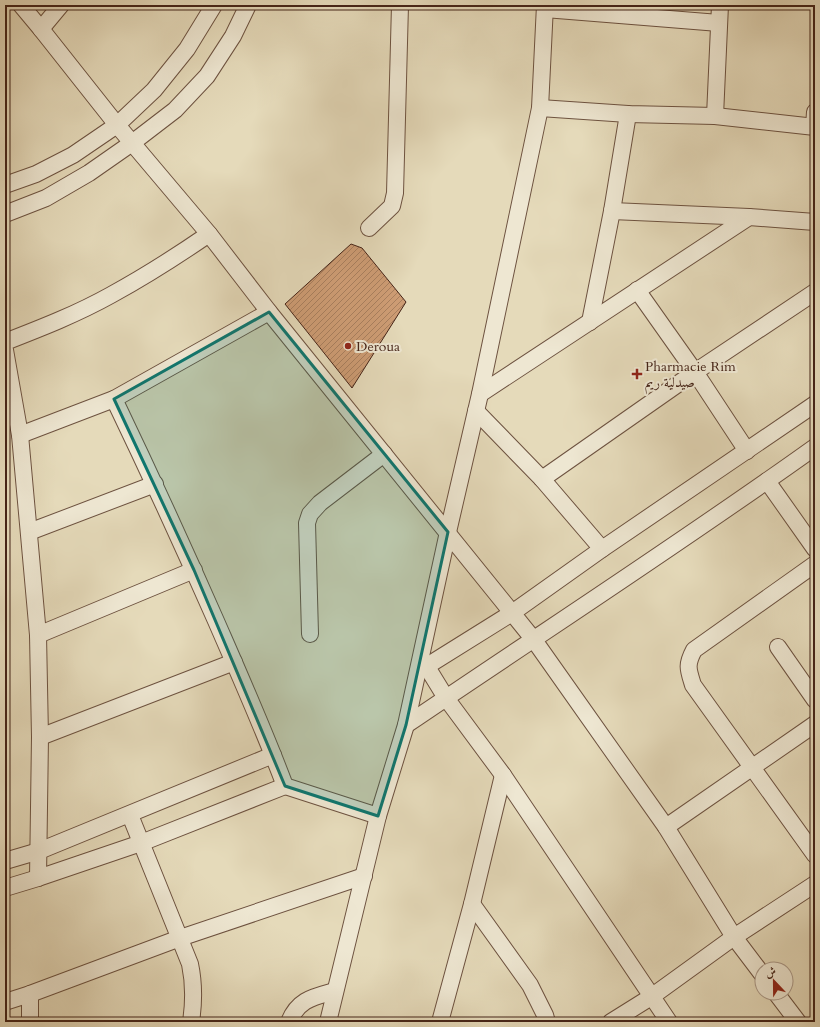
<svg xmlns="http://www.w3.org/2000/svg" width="820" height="1027" font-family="Cardo,Amiri,serif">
<defs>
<pattern id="building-hatch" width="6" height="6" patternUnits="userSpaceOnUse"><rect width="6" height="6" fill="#cd9c74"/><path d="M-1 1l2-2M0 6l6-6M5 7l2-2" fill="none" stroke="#a87f5e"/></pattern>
</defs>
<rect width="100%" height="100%" fill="#e5daba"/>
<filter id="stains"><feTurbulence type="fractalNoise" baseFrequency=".005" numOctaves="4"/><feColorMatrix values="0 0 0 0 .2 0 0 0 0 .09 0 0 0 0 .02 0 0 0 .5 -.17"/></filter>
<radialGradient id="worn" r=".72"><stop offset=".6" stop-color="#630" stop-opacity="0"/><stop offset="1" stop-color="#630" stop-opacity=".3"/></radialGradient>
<path fill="url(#building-hatch)" stroke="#452418" d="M 351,244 L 362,248 L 406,302 L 352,388 L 285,304 Z"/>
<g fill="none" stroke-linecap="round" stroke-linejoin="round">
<g stroke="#6d5240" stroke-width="18">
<g id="minor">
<path d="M 21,5 L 41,29 L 117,125 L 209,234 L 269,312 L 534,640 L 666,827 L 734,937 L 762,974"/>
<path d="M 545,9 L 719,23"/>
<path d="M 41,29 L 61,5"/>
<path d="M 540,108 L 628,114 L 715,116 L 815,127"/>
<path d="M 715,116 L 720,5"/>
<path d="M 814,127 L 815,112"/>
<path d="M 5,185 L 36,174 L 73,155 L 117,125 L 154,90 L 187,49 L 214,5"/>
<path d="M 612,211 L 749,217 L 815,222"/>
<path d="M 5,214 L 46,198 L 89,173 L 132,143 L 175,110 L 207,76 L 233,36 L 248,5"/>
<path d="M 369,228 L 392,206 L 395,193 L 400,5"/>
<path d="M 637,290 L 695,372 L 747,451"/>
<path d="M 590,322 L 612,211 L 628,114"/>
<path d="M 5,342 C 41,328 77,314 111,295 C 144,277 177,256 209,234"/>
<path d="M 5,350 L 20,435 L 38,635 L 40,737 L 38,878"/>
<path d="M 480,394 L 749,217"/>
<path d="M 114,399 C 149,472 183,546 216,621 C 240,676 264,730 285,786 L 378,816"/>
<path d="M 476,411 L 542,479 L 602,549"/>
<path d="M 20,435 L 114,399 L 269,312"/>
<path d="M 542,479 L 695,372 L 815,292"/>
<path d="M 767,481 L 815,549"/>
<path d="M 29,532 L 155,484"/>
<path d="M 815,564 L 694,650 C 686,665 688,669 693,685 L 815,855"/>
<path d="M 310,634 L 307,523 L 310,514 L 320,503 L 384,454"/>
<path d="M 38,635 L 194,570"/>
<path d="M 778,647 L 815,700"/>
<path d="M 427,667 L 446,698 L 503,775 L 669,1022"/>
<path d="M 419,671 L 512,613 L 602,549 L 815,404"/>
<path d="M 406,725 C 543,632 681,543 815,447"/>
<path d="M 40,737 L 234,662"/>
<path d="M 130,815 L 190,964 C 194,983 194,1002 191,1022"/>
<path d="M 666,827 L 815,724"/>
<path d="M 5,861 L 39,851 L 273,755"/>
<path d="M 5,888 L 38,878 L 141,843 L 285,786"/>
<path d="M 472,904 L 530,985 L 545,1015 L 547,1022"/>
<path d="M 776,993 L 798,1022"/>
<path d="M 30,994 L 30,1022"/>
<path d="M 5,1002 L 30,994 L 180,938 L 364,876"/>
<path d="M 289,1022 C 298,999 314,997 335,991"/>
<path d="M 328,1022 L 378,816 L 406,725 L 448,532 L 480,394 L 540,108 L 545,5"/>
<path d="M 440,1022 L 472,904 L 503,775"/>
<path d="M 611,1022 L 651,997 L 734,937 L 815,884"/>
</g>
</g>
<use href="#minor" stroke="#eee7d2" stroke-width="16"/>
</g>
<path fill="#0f766e" fill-opacity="0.2" stroke="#0f766e" stroke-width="3" stroke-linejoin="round" d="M 269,312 L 448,532 L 406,725 L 378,816 L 285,786 L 194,570 L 114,399 Z"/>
<g fill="#8f2418" stroke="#eee7d2" stroke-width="1.5">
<circle cx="348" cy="346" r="4"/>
<path d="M635 368h4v4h4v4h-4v4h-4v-4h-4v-4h4z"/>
</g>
<g text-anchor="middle" stroke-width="4" stroke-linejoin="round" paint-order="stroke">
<g font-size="14" fill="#452418" stroke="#eee7d2" text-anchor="start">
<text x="356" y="351">Deroua</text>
<text x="645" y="371">Pharmacie Rim<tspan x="645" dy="16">صيدلية ريم</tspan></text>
</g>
</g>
<rect width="820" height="1027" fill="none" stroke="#e5daba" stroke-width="20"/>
<rect x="6" y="6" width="808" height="1015" fill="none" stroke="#452418" stroke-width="2"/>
<rect x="10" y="10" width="800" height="1007" fill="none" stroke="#452418"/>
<g transform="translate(774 981) rotate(338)"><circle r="19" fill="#eee7d2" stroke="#aa9988"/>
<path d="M0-3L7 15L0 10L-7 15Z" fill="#8f2418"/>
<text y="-6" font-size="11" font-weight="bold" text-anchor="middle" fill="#452418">ش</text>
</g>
<rect width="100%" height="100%" filter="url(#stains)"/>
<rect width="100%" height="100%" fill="url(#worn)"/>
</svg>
